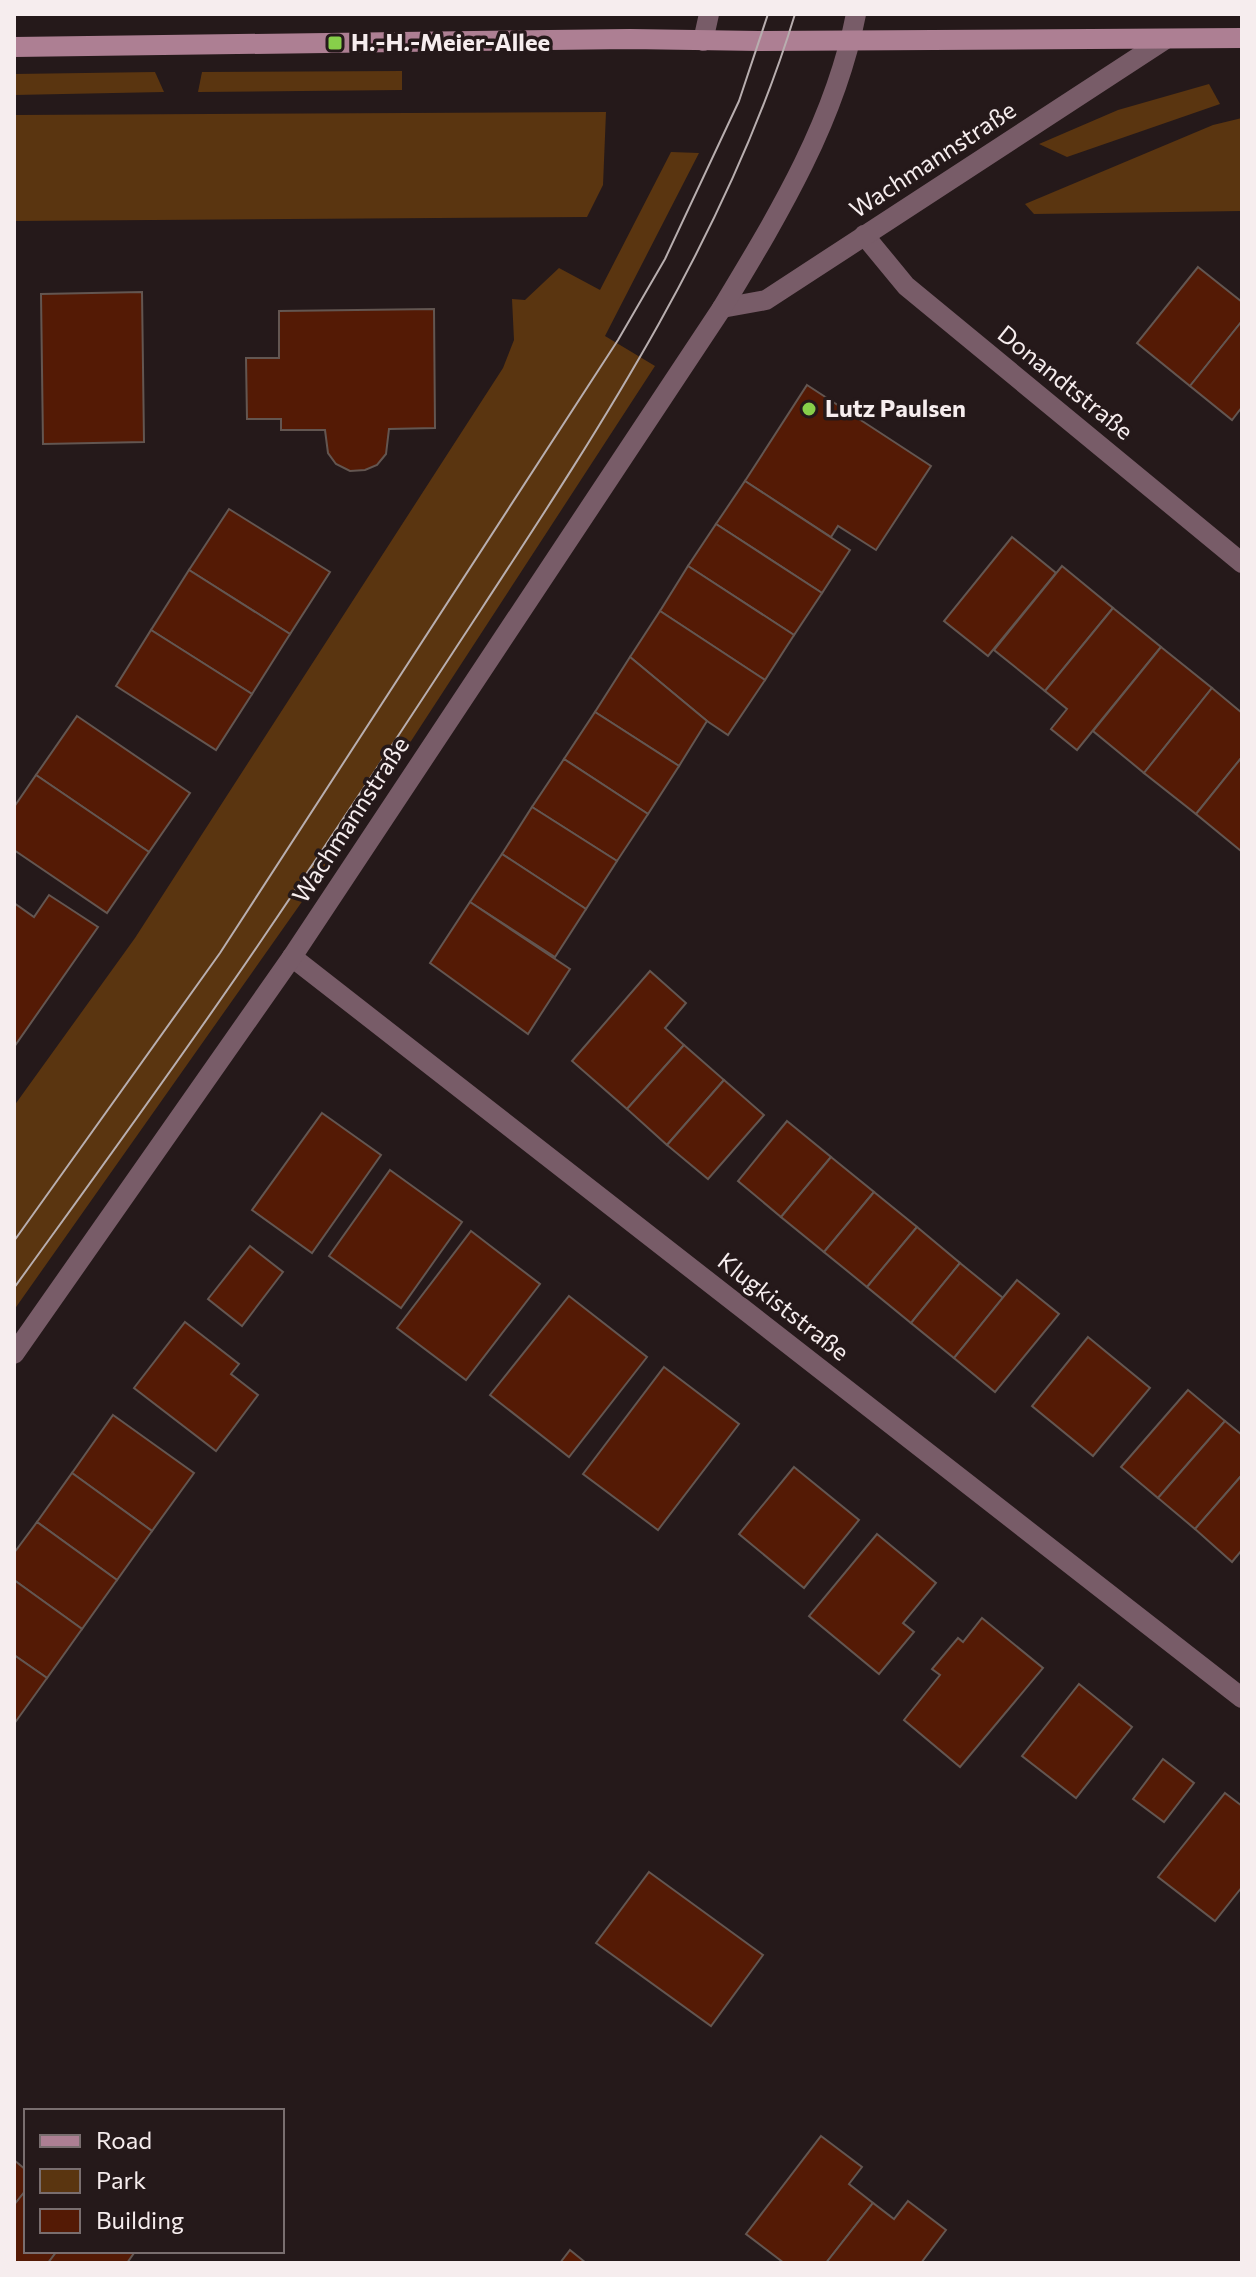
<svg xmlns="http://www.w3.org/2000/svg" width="1256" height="2277" font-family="Commissioner,sans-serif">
<rect width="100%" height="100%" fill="#25191a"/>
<g fill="#5a3510">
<path d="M 402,71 L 402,90 L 198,92 L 202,72 Z"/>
<path d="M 155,72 L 164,92 L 14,95 L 14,74 Z"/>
<path d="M 1209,84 L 1220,104 L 1067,157 L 1039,144 L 1118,110 Z"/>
<path d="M 606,112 L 603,185 L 587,217 L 14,221 L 14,115 Z"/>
<path d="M 1242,118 L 1242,211 L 1034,214 L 1025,204 L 1213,125 Z"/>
<path d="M 671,152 L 699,153 L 605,336 L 655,366 L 361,818 L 14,1310 L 14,1106 L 135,938 L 503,368 L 514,340 L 512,299 L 525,300 L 559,268 L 600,290 Z"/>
</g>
<g fill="#541a05" stroke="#635651" stroke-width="2">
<path d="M 1198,267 L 1242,302 L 1242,321 L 1190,386 L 1137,343 Z"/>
<path d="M 142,292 L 144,442 L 43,444 L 41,294 Z"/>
<path d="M 434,309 L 435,428 L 389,429 L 386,454 L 377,465 L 365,470 L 350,471 L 336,464 L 328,453 L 325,430 L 281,430 L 281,419 L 247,419 L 246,358 L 279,358 L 279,311 Z"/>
<path d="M 1242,321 L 1242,407 L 1232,420 L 1190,386 Z"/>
<path d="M 807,385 L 931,466 L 876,550 L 838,526 L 831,537 L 745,481 Z"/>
<path d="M 745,481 L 850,550 L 822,593 L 716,524 Z"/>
<path d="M 229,509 L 330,572 L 290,634 L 189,570 Z"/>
<path d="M 716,524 L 822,593 L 794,635 L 688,566 Z"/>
<path d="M 1012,537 L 1056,573 L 988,656 L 944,621 Z"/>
<path d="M 688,566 L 794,635 L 765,680 L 660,611 Z"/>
<path d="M 1062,566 L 1113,608 L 1045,691 L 994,650 Z"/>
<path d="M 189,570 L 290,634 L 252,694 L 151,630 Z"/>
<path d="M 1113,608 L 1161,647 L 1077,750 L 1051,729 L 1067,709 L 1045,691 Z"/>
<path d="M 660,611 L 765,680 L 728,735 L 707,721 L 630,657 Z"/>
<path d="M 151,630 L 252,694 L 216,750 L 116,686 Z"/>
<path d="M 1161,647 L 1212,688 L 1144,773 L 1093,731 Z"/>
<path d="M 630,657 L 707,721 L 679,766 L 595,712 Z"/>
<path d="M 1212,688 L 1242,713 L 1242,757 L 1196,814 L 1144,773 Z"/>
<path d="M 595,712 L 679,766 L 648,814 L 564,759 Z"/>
<path d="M 77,716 L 190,793 L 149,852 L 36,775 Z"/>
<path d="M 1242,757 L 1242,851 L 1241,851 L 1196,814 Z"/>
<path d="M 564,759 L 648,814 L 617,861 L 532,807 Z"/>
<path d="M 36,775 L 149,852 L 107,913 L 14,850 L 14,807 Z"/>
<path d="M 532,807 L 617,861 L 586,909 L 502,854 Z"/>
<path d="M 502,854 L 586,909 L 555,957 L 470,902 Z"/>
<path d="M 49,895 L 98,927 L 14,1047 L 14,903 L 34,917 Z"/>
<path d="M 470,902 L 570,969 L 528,1034 L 430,963 Z"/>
<path d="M 650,971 L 686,1003 L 665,1028 L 684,1045 L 627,1109 L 572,1061 Z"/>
<path d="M 684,1045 L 724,1080 L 667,1145 L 627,1109 Z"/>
<path d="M 724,1080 L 764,1115 L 708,1179 L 667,1145 Z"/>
<path d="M 322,1113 L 381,1155 L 312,1253 L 252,1210 Z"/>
<path d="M 787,1121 L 831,1157 L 781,1217 L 738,1181 Z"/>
<path d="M 831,1157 L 874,1192 L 824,1252 L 781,1217 Z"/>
<path d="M 390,1170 L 462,1222 L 401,1308 L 329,1256 Z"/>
<path d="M 874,1192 L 917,1227 L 867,1287 L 824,1252 Z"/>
<path d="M 917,1227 L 960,1263 L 911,1323 L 867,1287 Z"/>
<path d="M 471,1231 L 540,1284 L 466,1380 L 397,1328 Z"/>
<path d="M 250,1246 L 283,1272 L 242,1326 L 208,1299 Z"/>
<path d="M 960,1263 L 1003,1298 L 954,1358 L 911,1323 Z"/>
<path d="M 1017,1280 L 1059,1314 L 995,1392 L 954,1358 Z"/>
<path d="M 569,1296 L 647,1357 L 569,1457 L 490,1395 Z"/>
<path d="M 185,1322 L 239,1364 L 231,1374 L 258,1395 L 216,1451 L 134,1388 Z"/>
<path d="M 1088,1337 L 1150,1388 L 1093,1456 L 1032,1406 Z"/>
<path d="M 664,1367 L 739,1424 L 658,1530 L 583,1474 Z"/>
<path d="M 1188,1390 L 1225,1421 L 1158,1498 L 1121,1467 Z"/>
<path d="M 113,1415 L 194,1473 L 152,1531 L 72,1473 Z"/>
<path d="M 1225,1421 L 1242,1435 L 1242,1475 L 1195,1529 L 1158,1498 Z"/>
<path d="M 794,1467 L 859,1520 L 804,1588 L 739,1534 Z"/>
<path d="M 72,1473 L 152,1531 L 117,1580 L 37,1522 Z"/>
<path d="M 1242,1475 L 1242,1550 L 1232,1562 L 1195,1529 Z"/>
<path d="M 37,1522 L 117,1580 L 82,1629 L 14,1580 L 14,1553 Z"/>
<path d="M 877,1534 L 936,1583 L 903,1623 L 914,1632 L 879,1674 L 809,1616 Z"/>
<path d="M 14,1580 L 82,1629 L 47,1678 L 14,1655 Z"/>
<path d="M 982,1618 L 1043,1668 L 960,1767 L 904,1720 L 940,1675 L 932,1669 L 958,1638 L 963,1642 Z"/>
<path d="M 14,1655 L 47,1678 L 14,1724 Z"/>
<path d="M 1079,1684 L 1132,1727 L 1076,1798 L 1022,1756 Z"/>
<path d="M 1163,1759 L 1194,1783 L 1164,1822 L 1133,1799 Z"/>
<path d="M 1225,1793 L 1242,1806 L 1242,1887 L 1215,1921 L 1158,1877 Z"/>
<path d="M 649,1872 L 763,1955 L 711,2026 L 596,1943 Z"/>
<path d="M 821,2136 L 862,2167 L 849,2184 L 873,2203 L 826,2263 L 784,2263 L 746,2234 Z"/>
<path d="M 14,2160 L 26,2170 L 26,2190 L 14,2205 Z"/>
<path d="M 26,2190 L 26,2251 L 57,2251 L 48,2263 L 14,2263 L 14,2205 Z"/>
<path d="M 908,2201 L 946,2230 L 921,2263 L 826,2263 L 873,2203 L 894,2219 Z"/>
<path d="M 570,2250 L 586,2263 L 560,2263 Z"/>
<path d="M 57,2251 L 131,2251 L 134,2253 L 127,2263 L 48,2263 Z"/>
</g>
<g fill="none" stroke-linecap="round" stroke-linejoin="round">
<g stroke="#785c68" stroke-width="20">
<path d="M 703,41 L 709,14"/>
<path d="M 864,235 L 906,286 L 1242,563"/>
<path d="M 722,308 L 766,300 L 1166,39"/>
<path d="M 292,957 L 1242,1698"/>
<path d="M 14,1354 L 292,957 L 722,308 C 778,215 835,122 856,14"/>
</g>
<path stroke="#ad7f93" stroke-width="20" d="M 14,47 L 630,39 L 759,41 L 1242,38"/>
<g stroke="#b8aeaf" stroke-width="2">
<path d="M 14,1241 L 220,953 L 618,340 L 665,259 L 739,101 L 768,14"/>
<path d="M 14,1288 C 98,1172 183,1056 263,938 C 331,838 397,738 463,637 C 592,440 726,241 795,14"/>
</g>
</g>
<g fill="#87cf4a" stroke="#25191a" stroke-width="3">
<rect x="327" y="35" width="16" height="16" rx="4"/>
<circle cx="809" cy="409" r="8"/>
</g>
<g text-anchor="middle" stroke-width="7" stroke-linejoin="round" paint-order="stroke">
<g font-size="24" font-weight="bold" fill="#f6edee" stroke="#25191a" text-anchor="start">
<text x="351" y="51">H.-H.-Meier-Allee</text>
<text x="825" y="417">Lutz Paulsen</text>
</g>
<g font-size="24" fill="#f6edee" stroke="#25191a">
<text transform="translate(933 160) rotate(-33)" y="8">Wachmannstraße</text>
<text transform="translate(1065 383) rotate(39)" y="8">Donandtstraße</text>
<text transform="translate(351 820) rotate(-57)" y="8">Wachmannstraße</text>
<text transform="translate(783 1307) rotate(38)" y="8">Klugkiststraße</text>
</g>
</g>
<rect width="1256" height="2277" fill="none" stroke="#f6edee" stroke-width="32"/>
<rect x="24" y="2109" width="260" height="144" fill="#25191a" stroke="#796e6f" stroke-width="2"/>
<rect x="40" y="2135" width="40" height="12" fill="#ad7f93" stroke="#796e6f" stroke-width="2"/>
<text x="96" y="2149" font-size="24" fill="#f6edee">Road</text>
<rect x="40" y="2169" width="40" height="24" fill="#5a3510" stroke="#796e6f" stroke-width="2"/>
<text x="96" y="2189" font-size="24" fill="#f6edee">Park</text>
<rect x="40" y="2209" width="40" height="24" fill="#541a05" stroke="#796e6f" stroke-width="2"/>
<text x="96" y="2229" font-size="24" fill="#f6edee">Building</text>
</svg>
